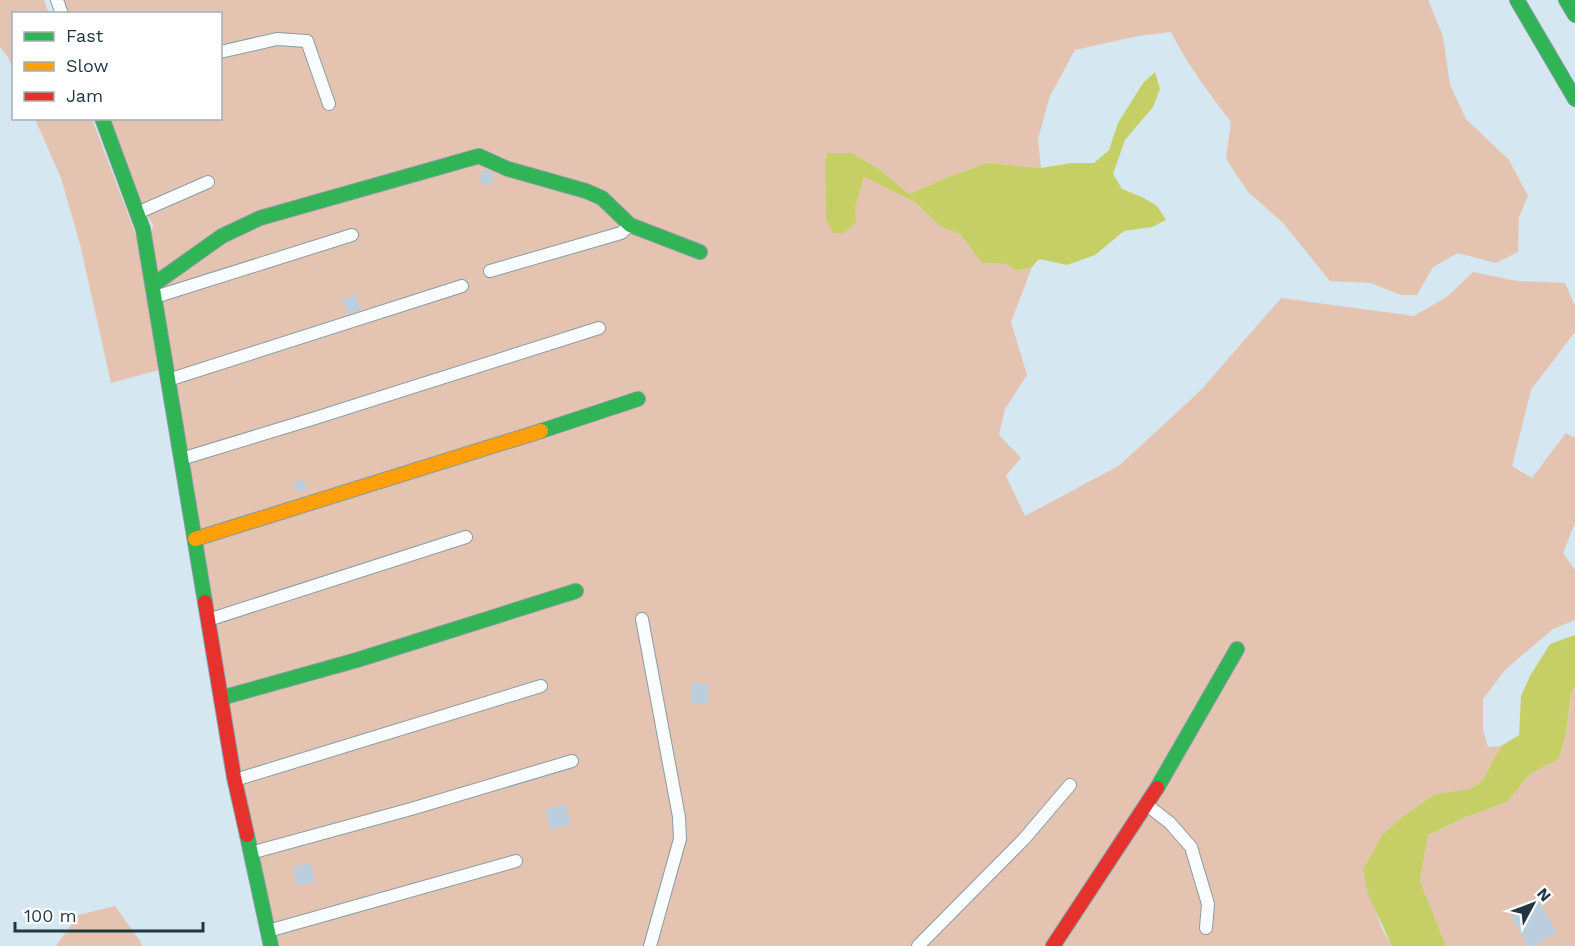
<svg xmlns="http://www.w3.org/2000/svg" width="1575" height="946" font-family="'Work Sans',sans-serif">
<rect width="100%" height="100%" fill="#d5e8f2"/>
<g fill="#e4c4b1">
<path d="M 0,0 L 44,0 L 49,13 L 14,14 L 13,70 L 8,57 L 0,47 Z"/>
<path d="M 63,0 L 1428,0 L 1443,36 L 1450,85 L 1466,119 L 1509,160 L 1528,196 L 1519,217 L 1518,252 L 1496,263 L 1458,253 L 1433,267 L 1417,295 L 1401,295 L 1371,283 L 1330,281 L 1283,223 L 1248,192 L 1226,159 L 1231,122 C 1209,93 1187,64 1171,32 L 1138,36 L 1075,50 L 1050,96 L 1038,139 L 1041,168 L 987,163 L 943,179 L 909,194 L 879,169 L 852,153 L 827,153 L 825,165 L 826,220 L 855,208 L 864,177 L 915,202 L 941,227 L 960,234 L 982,263 L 1006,264 L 1019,271 L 1032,267 L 1011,322 L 1027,375 L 1005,409 L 999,435 L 1021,458 L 1006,476 L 1025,516 L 1120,465 L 1201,390 L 1281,298 L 1414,316 L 1448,296 L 1473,272 L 1517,281 L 1565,283 L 1575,306 L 1575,332 L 1531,390 L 1512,466 L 1532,478 L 1566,433 L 1575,438 L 1575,523 L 1563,553 L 1575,570 L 1575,620 L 1553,629 L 1506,669 L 1483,699 L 1483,729 L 1488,747 L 1501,746 L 1482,781 L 1470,789 L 1435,794 L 1402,817 L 1382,835 L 1363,869 L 1381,927 L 1392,946 L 271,946 L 150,241 L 153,225 L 139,202 L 107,119 L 220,118 L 220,14 L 68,13 Z"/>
<path d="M 35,119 L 92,119 L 137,238 L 159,370 L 111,383 L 80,244 L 61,178 Z"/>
<path d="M 1575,686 L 1575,946 L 1446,946 L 1420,881 L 1428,835 L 1466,817 L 1507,802 L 1530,774 L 1559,759 L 1566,733 L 1571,693 Z"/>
<path d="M 115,906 L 140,941 L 142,946 L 56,946 L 78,915 Z"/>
</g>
<g fill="#c6cf65">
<path d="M 1155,72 L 1160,89 L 1153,107 L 1125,140 L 1113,174 L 1122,189 L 1142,197 L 1157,206 L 1166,220 L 1152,227 L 1124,231 L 1095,255 L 1067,265 L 1039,259 L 1032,267 L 1018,271 L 1006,264 L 982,263 L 960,234 L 941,227 L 915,202 L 864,177 L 855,208 L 856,222 L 844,233 L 833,233 L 826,220 L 825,165 L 827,153 L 852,153 L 879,169 L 909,194 L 943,179 L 987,163 L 1041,168 L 1071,163 L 1094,163 L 1109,150 L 1118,123 L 1143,83 Z"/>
<path d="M 1575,635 L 1575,686 L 1571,693 L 1566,733 L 1559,759 L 1530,774 L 1507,802 L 1466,817 L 1428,835 L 1420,881 L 1446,946 L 1392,946 L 1368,894 L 1363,869 L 1382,835 L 1402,817 L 1435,794 L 1470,789 L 1482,781 L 1501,746 L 1519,735 L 1521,696 L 1530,676 L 1550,644 Z"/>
</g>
<g fill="#bbcedd">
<path d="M 482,169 L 494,174 L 492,185 L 480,182 Z"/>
<path d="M 356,295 L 360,310 L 348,314 L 343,299 Z"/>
<path d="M 304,480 L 307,490 L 297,492 L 295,482 Z"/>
<path d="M 692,683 L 709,684 L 708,704 L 691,703 Z"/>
<path d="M 565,804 L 571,824 L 551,830 L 545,810 Z"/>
<path d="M 311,863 L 315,882 L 297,886 L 293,867 Z"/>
<path d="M 1539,901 L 1557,933 L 1533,946 L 1527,946 L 1511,916 Z"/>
</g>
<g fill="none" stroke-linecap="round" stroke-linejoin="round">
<g stroke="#899ca6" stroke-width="14">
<g id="street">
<path d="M 57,0 L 62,14"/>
<path d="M 220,52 L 277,39 L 307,41 L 329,104"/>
<path d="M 137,213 L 208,182"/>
<path d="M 490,271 L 621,233 L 630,225"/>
<path d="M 155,297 L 352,235"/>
<path d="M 168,380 L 462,286"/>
<path d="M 181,459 L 309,420 L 599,328"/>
<path d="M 642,619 L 679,817 L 680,839 L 650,946"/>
<path d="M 208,620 L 466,537"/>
<path d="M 235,780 L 541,686"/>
<path d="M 1147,805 L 1170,823 L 1191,847 L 1208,904 L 1206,928"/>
<path d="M 250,853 L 411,809 L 572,761"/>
<path d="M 268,931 L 516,861"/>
<path d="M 918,946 L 1024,839 L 1070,785"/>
</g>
</g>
<g stroke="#899ca6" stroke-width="16">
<g id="fast">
<path d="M 1517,0 L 1575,99"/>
<path d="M 1566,0 L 1575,15"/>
<path d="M 102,118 L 143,229 L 205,602"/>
<path d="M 153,285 L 222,236 L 260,218 L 479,156 L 508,169 L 586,191 L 602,198 L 630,225 L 700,252"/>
<path d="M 541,431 L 638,399"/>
<path d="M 221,698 L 357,660 L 576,591"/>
<path d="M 1157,788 L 1237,649"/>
<path d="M 247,835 L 271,946"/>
</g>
</g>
<g stroke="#899ca6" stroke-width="16">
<path id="slow" d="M 195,539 L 541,431"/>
</g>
<g stroke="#899ca6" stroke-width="16">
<g id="jam">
<path d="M 205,602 L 234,777 L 247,835"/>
<path d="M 1053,946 L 1157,788"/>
</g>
</g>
<use href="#street" stroke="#f9fcfd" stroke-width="12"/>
<use href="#fast" stroke="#30b455" stroke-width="14"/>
<use href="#slow" stroke="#ff9f0a" stroke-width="14"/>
<use href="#jam" stroke="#e5322d" stroke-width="14"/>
</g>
<rect x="12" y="12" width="210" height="108" fill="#ffffff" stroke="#a5afb4" stroke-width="1.5"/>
<rect x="24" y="32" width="30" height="9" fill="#30b455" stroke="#a5afb4" stroke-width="1.5"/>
<text x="66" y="42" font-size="18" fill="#1f3743">Fast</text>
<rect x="24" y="62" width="30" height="9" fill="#ff9f0a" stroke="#a5afb4" stroke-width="1.5"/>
<text x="66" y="72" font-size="18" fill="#1f3743">Slow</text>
<rect x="24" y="92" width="30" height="9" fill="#e5322d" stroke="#a5afb4" stroke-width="1.5"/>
<text x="66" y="102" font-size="18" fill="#1f3743">Jam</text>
<g transform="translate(1533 904) rotate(49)" stroke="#ffffff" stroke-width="4.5" paint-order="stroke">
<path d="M0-4.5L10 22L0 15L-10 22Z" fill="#1f3743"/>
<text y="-9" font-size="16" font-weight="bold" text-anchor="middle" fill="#1f3743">N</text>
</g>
<path d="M15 922v9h188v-9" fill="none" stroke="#1f3743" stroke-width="3"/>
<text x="24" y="922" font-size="18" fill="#1f3743" stroke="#ffffff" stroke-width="4.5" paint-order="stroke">100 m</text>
</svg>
